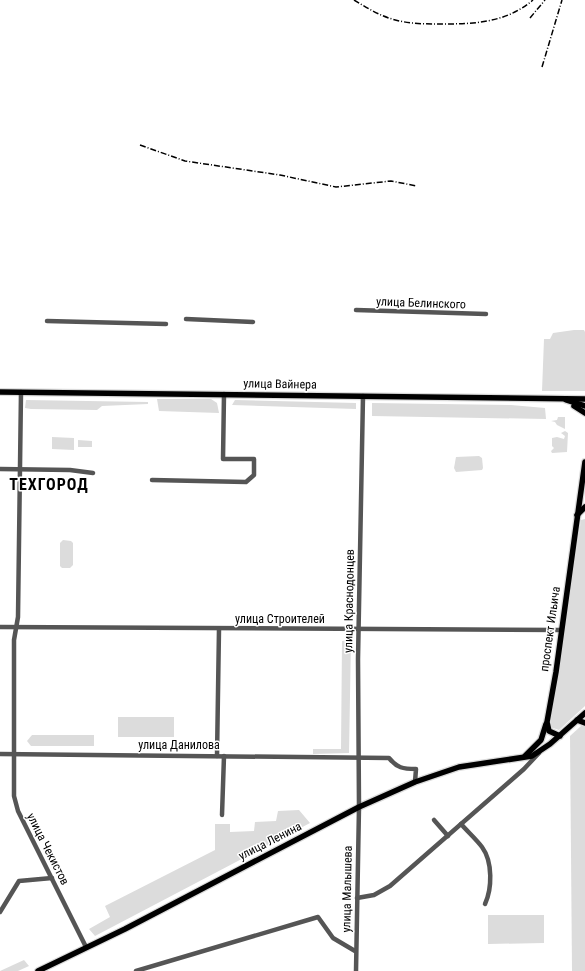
<svg xmlns="http://www.w3.org/2000/svg" width="585" height="971" font-family="'Roboto Condensed',sans-serif">
<rect width="100%" height="100%" fill="#fff"/>
<g fill="#dcdcdc">
<path d="M 574,330 L 584,330 L 585,332 L 585,391 L 542,391 L 544,339 L 550,339 L 553,333 Z"/>
<path d="M 157,399 L 211,399 L 217,403 L 219,413 L 159,411 Z"/>
<path d="M 26,400 L 148,402 L 148,404 L 102,406 L 97,410 L 31,409 L 25,408 Z"/>
<path d="M 235,400 L 356,403 L 356,409 L 232,405 Z"/>
<path d="M 372,403 L 511,405 L 545,408 L 546,419 L 372,416 Z"/>
<path d="M 558,417 L 565,417 L 565,429 L 557,425 L 555,422 L 551,421 L 557,420 Z"/>
<path d="M 565,431 L 568,433 L 567,452 L 552,453 L 551,451 L 554,448 L 552,446 L 552,438 L 557,437 L 564,439 L 565,436 L 561,433 Z"/>
<path d="M 52,437 L 74,438 L 74,450 L 52,449 Z"/>
<path d="M 78,440 L 92,441 L 92,447 L 78,447 Z"/>
<path d="M 479,456 L 482,458 L 483,468 L 482,470 L 456,472 L 454,468 L 456,457 Z"/>
<path d="M 585,519 L 585,706 L 559,730 L 550,727 L 581,520 Z"/>
<path d="M 63,540 L 71,541 L 73,543 L 73,565 L 70,568 L 62,568 L 60,566 L 60,543 Z"/>
<path d="M 351,640 L 349,753 L 313,754 L 313,749 L 341,749 L 342,641 Z"/>
<rect x="118" y="717" width="56" height="20"/>
<path d="M 581,726 L 585,726 L 585,971 L 572,971 L 570,736 Z"/>
<path d="M 32,735 L 94,735 L 94,746 L 31,746 L 27,741 Z"/>
<path d="M 299,810 L 310,823 L 95,936 L 89,929 L 110,917 L 105,906 L 215,850 L 215,824 L 230,824 L 230,832 L 254,831 L 255,822 L 276,821 L 278,811 Z"/>
<path d="M 488,915 L 544,915 L 544,943 L 488,944 Z"/>
<path d="M 24,960 L 29,966 L 18,971 L 0,971 Z"/>
</g>
<g fill="none" stroke-linecap="round" stroke-linejoin="round">
<g stroke="#dbdbdb" stroke-width="8">
<g id="major">
<path d="M 0,392 L 585,399"/>
<path d="M 566,400 L 585,406"/>
<path d="M 574,406 L 585,413"/>
<path d="M 577,515 L 585,507"/>
<path d="M 577,720 L 585,723"/>
<path d="M 560,736 L 549,731 L 547,722 L 556,672 L 585,462"/>
<path d="M 525,756 L 541,740 L 546,724"/>
<path d="M 38,971 L 125,929 L 359,807 L 415,782 L 459,767 L 532,756 L 550,744 L 585,713"/>
</g>
</g>
<g stroke="#555" stroke-width="4.5">
<path d="M 356,310 L 486,314"/>
<path d="M 186,319 L 253,322"/>
<path d="M 47,321 L 166,324"/>
<path d="M 21,392 L 18,617 L 14,640 L 14,796 L 18,811 L 86,947"/>
<path d="M 0,469 L 70,470 L 93,473"/>
<path d="M 152,480 L 246,482 L 254,475 L 254,459 L 223,459 L 224,394"/>
<path d="M 0,627 L 560,630"/>
<path d="M 0,754 L 389,758 C 397,768 403,769 416,769 L 415,782"/>
<path d="M 217,756 L 219,629"/>
<path d="M 222,815 L 224,756"/>
<path d="M 434,820 L 448,836"/>
<path d="M 461,824 C 468,832 476,839 482,847 C 493,862 492,889 485,904"/>
<path d="M 357,898 L 374,895 L 390,886 L 524,769 L 539,753"/>
<path d="M 0,912 L 19,881 L 52,878"/>
<path d="M 136,971 L 318,917 L 333,938 L 355,951"/>
<path d="M 356,971 L 359,807 L 358,659 L 363,396"/>
</g>
<use href="#major" stroke="#000" stroke-width="5.5"/>
<g stroke="#000" stroke-width="1.5" stroke-dasharray="6 2 1 2" stroke-linecap="butt">
<path d="M 354,0 C 366,7 378,15 392,19 C 408,24 425,24 441,24 C 474,24 506,23 533,0"/>
<path d="M 530,18 L 545,0"/>
<path d="M 542,67 L 562,0"/>
<path d="M 140,145 L 185,161 L 280,175 L 336,187 L 391,181 L 417,186"/>
</g>
</g>
<g text-anchor="middle" stroke-width="3" stroke-linejoin="round" paint-order="stroke">
<g font-size="12" fill="#000" stroke="#fff">
<text transform="translate(421 303) rotate(2)" y="4">улица Белинского</text>
<text transform="translate(280 384) rotate(1)" y="4">улица Вайнера</text>
<text transform="translate(349 601) rotate(-89)" y="4">улица Краснодонцев</text>
<text x="280" y="623">улица Строителей</text>
<text transform="translate(550 629) rotate(-82)" y="4">проспект Ильича</text>
<text x="179" y="749">улица Данилова</text>
<text transform="translate(270 841) rotate(-27)" y="4">улица Ленина</text>
<text transform="translate(48 849) rotate(63)" y="4">улица Чекистов</text>
<text transform="translate(347 889) rotate(-89)" y="4">улица Малышева</text>
</g>
<g font-size="16" font-weight="bold" letter-spacing="1" fill="#000" stroke="#fff">
<text x="49" y="490">ТЕХГОРОД</text>
</g>
</g>
</svg>
